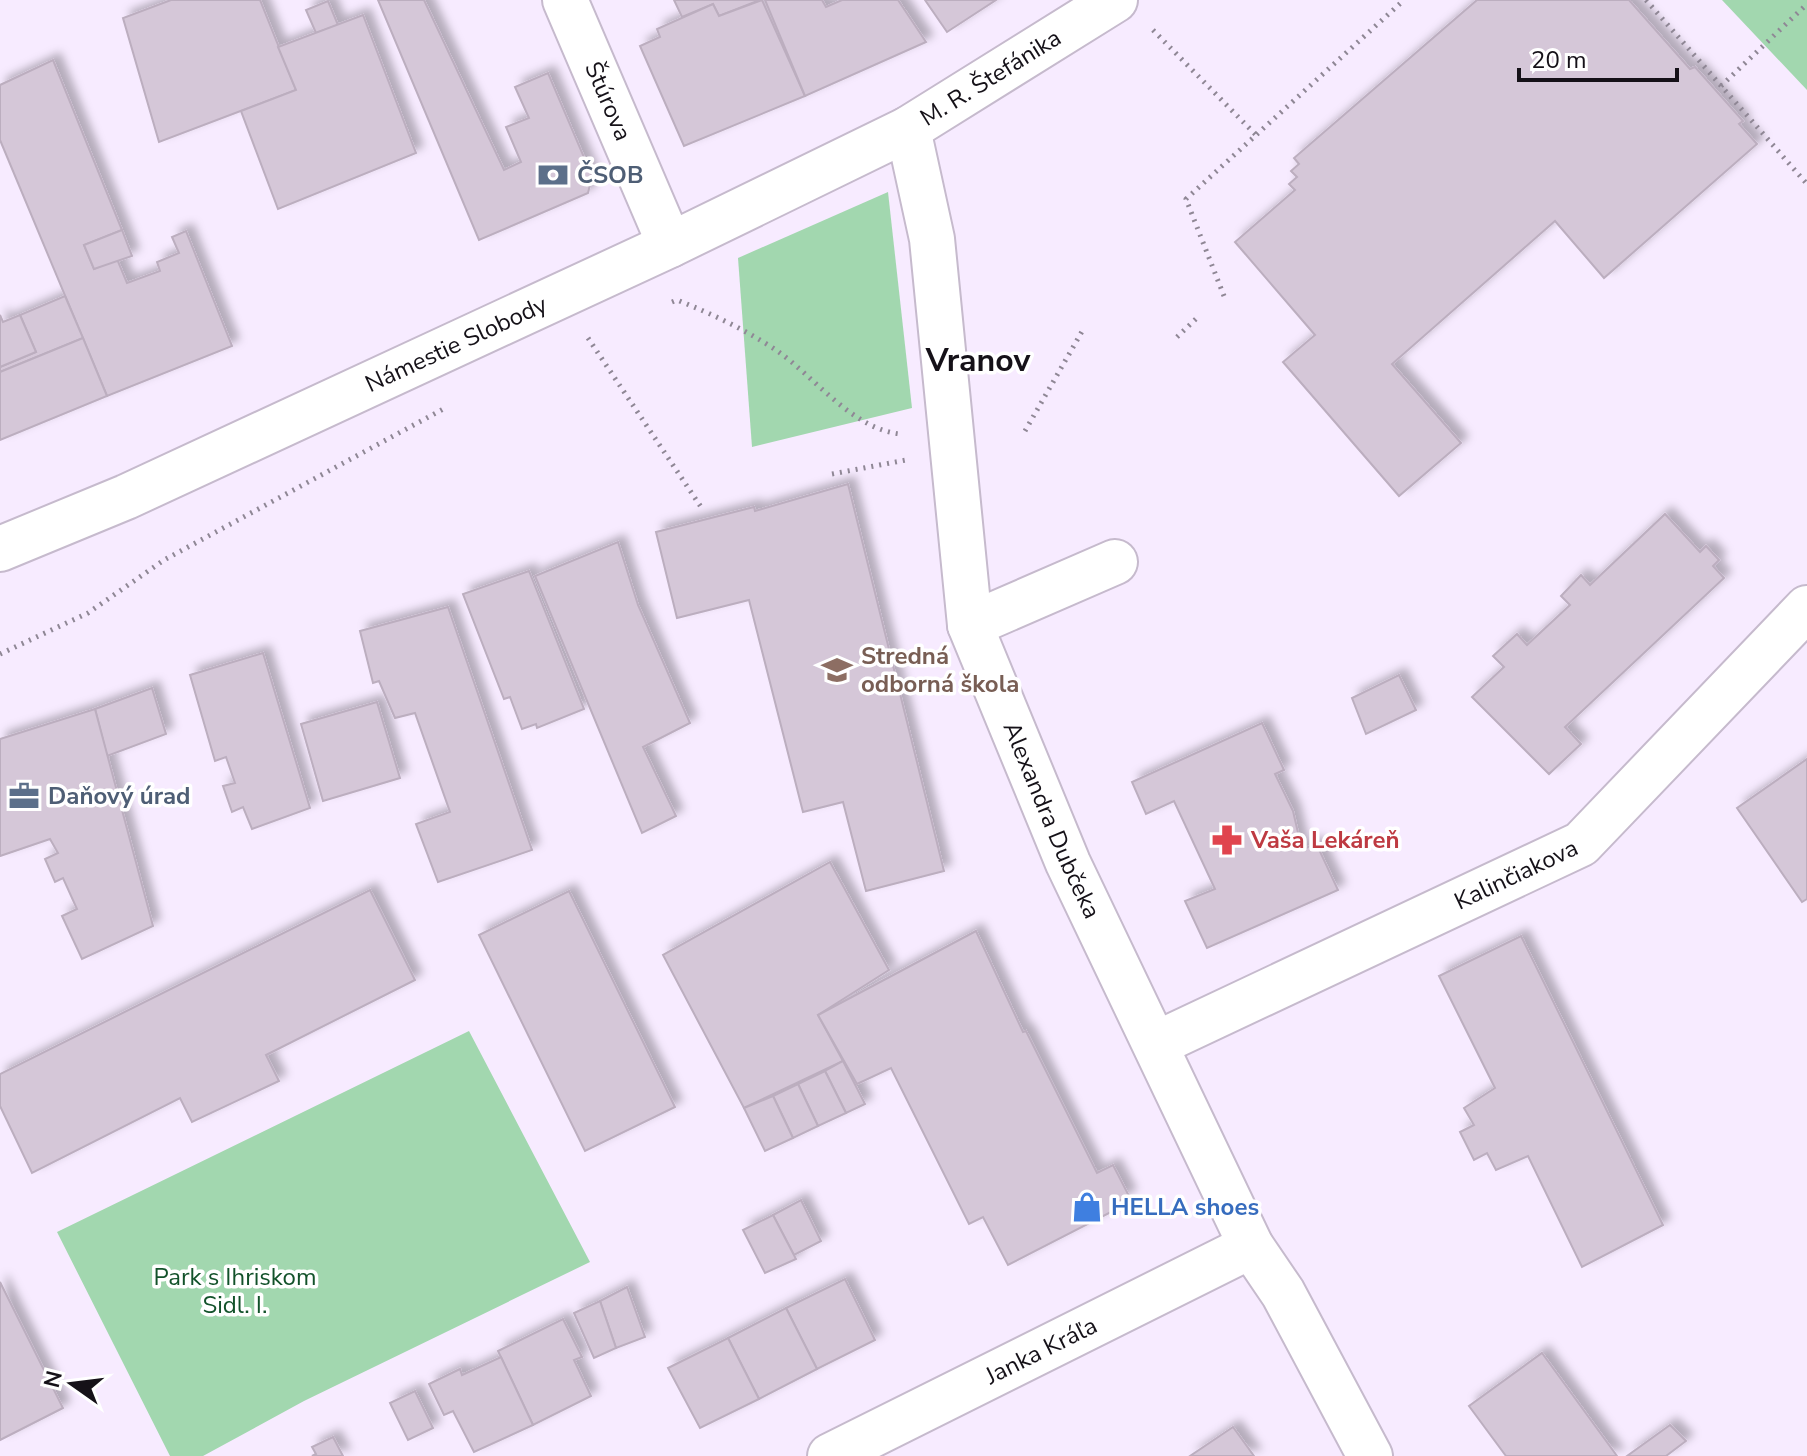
<svg xmlns="http://www.w3.org/2000/svg" width="1807" height="1456" font-family="'Nunito Sans',sans-serif">
<defs>
<filter id="shadow"><feDropShadow dx="7" dy="-7" stdDeviation="4" flood-color="#0004"/></filter>
</defs>
<rect width="100%" height="100%" fill="#f7ebff"/>
<g fill="#a2d7af">
<path d="M 1722,0 L 1807,0 L 1807,90 Z"/>
<path d="M 888,192 L 912,408 L 752,447 L 738,258 Z"/>
<path d="M 469,1031 L 590,1262 L 304,1401 L 203,1456 L 170,1456 L 57,1232 Z"/>
</g>
<g fill="#d5c7d8" stroke="#bcaebf" stroke-width="2" filter="url(#shadow)">
<path d="M 171,0 L 260,0 L 296,90 L 159,142 L 123,18 Z"/>
<path d="M 378,0 L 424,0 L 504,170 L 521,162 L 506,127 L 529,118 L 515,87 L 548,73 L 592,176 L 588,193 L 479,240 Z"/>
<path d="M 674,0 L 760,0 L 719,16 L 713,4 L 682,17 Z"/>
<path d="M 762,0 L 805,96 L 684,146 L 640,46 L 660,37 L 657,29 L 713,4 L 719,16 Z"/>
<path d="M 765,0 L 822,0 L 826,7 L 842,0 L 898,0 L 926,42 L 805,96 Z"/>
<path d="M 925,0 L 996,0 L 947,32 Z"/>
<path d="M 1477,0 L 1629,0 L 1690,69 L 1695,67 L 1743,121 L 1739,124 L 1757,144 L 1604,278 L 1555,221 L 1392,364 L 1461,443 L 1399,496 L 1283,362 L 1315,335 L 1235,242 L 1295,190 L 1289,184 L 1297,177 L 1291,171 L 1299,164 L 1294,158 Z"/>
<path d="M 328,1 L 338,25 L 316,33 L 306,10 Z"/>
<path d="M 363,15 L 416,153 L 278,209 L 241,111 L 296,90 L 278,47 Z"/>
<path d="M 53,60 L 122,230 L 84,245 L 94,269 L 117,259 L 127,283 L 160,271 L 157,262 L 179,253 L 172,237 L 186,231 L 232,346 L 107,396 L 0,140 L 0,85 Z"/>
<path d="M 122,230 L 132,256 L 94,269 L 84,245 Z"/>
<path d="M 65,296 L 83,338 L 0,372 L 0,367 L 36,352 L 20,315 Z"/>
<path d="M 0,315 L 3,322 L 20,315 L 36,352 L 0,367 Z"/>
<path d="M 83,338 L 107,396 L 0,440 L 0,372 Z"/>
<path d="M 848,484 L 944,871 L 866,891 L 843,802 L 803,812 L 749,600 L 677,618 L 656,532 L 754,507 L 755,511 Z"/>
<path d="M 1665,514 L 1700,552 L 1706,546 L 1719,560 L 1713,566 L 1724,578 L 1565,727 L 1581,744 L 1549,774 L 1472,697 L 1504,667 L 1493,656 L 1517,634 L 1527,645 L 1570,605 L 1561,596 L 1581,575 L 1590,585 Z"/>
<path d="M 618,542 L 638,605 L 690,723 L 643,747 L 676,816 L 642,833 L 535,576 Z"/>
<path d="M 529,571 L 584,709 L 537,728 L 536,724 L 522,729 L 510,697 L 504,699 L 463,594 Z"/>
<path d="M 448,607 L 532,850 L 438,882 L 416,824 L 450,812 L 415,713 L 395,718 L 379,681 L 373,683 L 360,631 Z"/>
<path d="M 263,653 L 310,808 L 252,829 L 243,807 L 232,812 L 223,786 L 235,783 L 226,757 L 215,761 L 190,675 Z"/>
<path d="M 1399,675 L 1416,710 L 1366,734 L 1352,698 Z"/>
<path d="M 152,688 L 166,734 L 107,756 L 95,709 Z"/>
<path d="M 377,702 L 400,778 L 323,801 L 301,724 Z"/>
<path d="M 95,709 L 153,926 L 82,959 L 62,916 L 77,909 L 63,878 L 55,882 L 45,859 L 58,853 L 50,839 L 0,856 L 0,739 Z"/>
<path d="M 1262,723 L 1284,770 L 1275,774 L 1293,811 L 1302,850 L 1316,843 L 1338,890 L 1207,948 L 1185,901 L 1215,889 L 1174,801 L 1146,814 L 1132,782 Z"/>
<path d="M 1807,759 L 1807,899 L 1802,902 L 1737,808 Z"/>
<path d="M 830,862 L 889,970 L 818,1015 L 843,1061 L 744,1108 L 663,955 Z"/>
<path d="M 370,890 L 415,980 L 266,1055 L 279,1081 L 192,1122 L 180,1098 L 32,1173 L 0,1106 L 0,1074 Z"/>
<path d="M 569,891 L 675,1107 L 585,1151 L 479,935 Z"/>
<path d="M 976,931 L 1023,1032 L 1026,1031 L 1097,1173 L 1113,1165 L 1129,1196 L 1113,1204 L 1115,1210 L 1008,1265 L 983,1217 L 969,1224 L 891,1068 L 857,1084 L 818,1015 Z"/>
<path d="M 1521,936 L 1663,1225 L 1582,1267 L 1528,1156 L 1496,1170 L 1487,1153 L 1474,1160 L 1460,1132 L 1474,1125 L 1464,1108 L 1495,1088 L 1439,976 Z"/>
<path d="M 843,1061 L 865,1104 L 846,1113 L 825,1071 Z"/>
<path d="M 825,1071 L 846,1113 L 818,1126 L 798,1084 Z"/>
<path d="M 798,1084 L 818,1126 L 793,1138 L 773,1096 Z"/>
<path d="M 773,1096 L 793,1138 L 765,1151 L 744,1108 Z"/>
<path d="M 801,1200 L 821,1241 L 794,1255 L 773,1215 Z"/>
<path d="M 773,1215 L 796,1259 L 765,1273 L 743,1230 Z"/>
<path d="M 845,1279 L 875,1340 L 817,1369 L 786,1308 Z"/>
<path d="M 0,1282 L 63,1408 L 0,1440 Z"/>
<path d="M 627,1287 L 645,1337 L 616,1348 L 600,1301 Z"/>
<path d="M 600,1301 L 616,1348 L 594,1358 L 574,1313 Z"/>
<path d="M 786,1308 L 817,1369 L 759,1399 L 728,1338 Z"/>
<path d="M 563,1319 L 582,1357 L 574,1360 L 591,1396 L 533,1425 L 498,1351 Z"/>
<path d="M 728,1338 L 759,1399 L 700,1428 L 668,1368 Z"/>
<path d="M 1542,1353 L 1617,1456 L 1506,1456 L 1469,1406 Z"/>
<path d="M 501,1357 L 533,1425 L 474,1452 L 453,1411 L 444,1415 L 429,1384 L 460,1369 L 462,1375 Z"/>
<path d="M 415,1391 L 433,1428 L 408,1440 L 390,1403 Z"/>
<path d="M 1670,1425 L 1686,1441 L 1666,1456 L 1627,1456 Z"/>
<path d="M 1233,1427 L 1254,1456 L 1190,1456 Z"/>
<path d="M 333,1437 L 343,1456 L 312,1456 L 316,1454 L 312,1447 Z"/>
</g>
<g fill="none" stroke-linecap="round" stroke-linejoin="round">
<g stroke="#c6bacd" stroke-width="48">
<g id="minor">
<path id="s1" d="M 565,0 L 670,245"/>
<path id="s2" d="M 908,129 L 932,239 L 970,625 L 1068,863 L 1251,1246 L 1283,1293 L 1370,1456"/>
<path id="s3" d="M 0,549 L 126,497 L 670,245 L 908,129 L 1115,0"/>
<path d="M 970,625 L 1115,562"/>
<path id="s4" d="M 1156,1044 L 1581,844 L 1807,608"/>
<path id="s5" d="M 830,1456 L 1251,1246"/>
</g>
</g>
<g stroke="#8f8795" stroke-width="5" stroke-dasharray="2 6" stroke-linecap="butt">
<path d="M 1646,0 L 1807,184"/>
<path d="M 1153,30 L 1256,135"/>
<path d="M 1721,86 L 1807,4"/>
<path d="M 1224,296 L 1186,199 L 1404,0"/>
<path d="M 672,302 L 677,300 C 712,314 744,329 776,350 C 815,377 853,430 901,434"/>
<path d="M 1177,337 L 1200,315"/>
<path d="M 588,338 L 703,510"/>
<path d="M 1025,431 L 1084,328"/>
<path d="M 832,474 L 906,460"/>
<path d="M 0,654 L 88,613 L 164,560 L 447,407"/>
</g>
<use href="#minor" stroke="#fff" stroke-width="44"/>
</g>
<defs>
<g id="bank-bare" transform="scale(2.4)"><path d="M-6-4H6V4H-6ZM0-2.3a2.3 2.3 0 1 0 0 4.6a2.3 2.3 0 1 0 0-4.6Z" fill="#5c6f8a" stroke="#fff" stroke-width="2.5" paint-order="stroke"/></g>
<g id="school-bare" transform="scale(2.4)"><path d="M0-5L7-2L0 1L-7-2ZM-4 1L0 2.5L4 1V4Q0 6-4 4Z" fill="#8d6e63" stroke="#fff" stroke-width="2.5" paint-order="stroke"/></g>
<g id="office-bare" transform="scale(2.4)"><path d="M-6-3h4V-5.5h4V-3h4V5H-6ZM-1-4.5V-3h2v-1.5ZM-6 0V1H6V0Z" fill="#5c6f8a" stroke="#fff" stroke-width="2.5" paint-order="stroke"/></g>
<g id="pharmacy-bare" transform="scale(2.4)"><path d="M-2-6h4v4h4v4h-4v4h-4v-4h-4v-4h4Z" fill="#e0444e" stroke="#fff" stroke-width="2.5" paint-order="stroke"/></g>
<g id="shop-bare" transform="scale(2.4)"><path d="M-5-2.5h2.3a2.7 3.5 0 0 1 5.4 0H5L5.5 6h-11ZM-1.5-2.5h3a1.5 2.3 0 0 0-3 0Z" fill="#3f7fe0" stroke="#fff" stroke-width="2.5" paint-order="stroke"/></g>
</defs>
<g fill-rule="evenodd">
<use href="#bank-bare" x="553" y="175"/>
<use href="#school-bare" x="837" y="670"/>
<use href="#office-bare" x="24" y="796"/>
<use href="#pharmacy-bare" x="1227" y="840"/>
<use href="#shop-bare" x="1087" y="1207"/>
</g>
<g text-anchor="middle" stroke-width="7" stroke-linejoin="round" paint-order="stroke">
<g font-size="24" fill="#151118" stroke="#fff">
<text dy="8" stroke="none"><textPath href="#s3" startOffset="1098">M. R. Štefánika</textPath></text>
<text dy="8" stroke="none"><textPath href="#s1" startOffset="110">Štúrova</textPath></text>
<text dy="8" stroke="none"><textPath href="#s3" startOffset="500">Námestie Slobody</textPath></text>
<text dy="8" stroke="none"><textPath href="#s2" startOffset="712">Alexandra Dubčeka</textPath></text>
<text dy="8" stroke="none"><textPath href="#s4" startOffset="398">Kalinčiakova</textPath></text>
<text dy="8" stroke="none"><textPath href="#s5" startOffset="236">Janka Kráľa</textPath></text>
</g>
<g font-size="24" font-weight="bold" fill="#4e5e75" stroke="#fff" text-anchor="start">
<text x="577" y="183">ČSOB</text>
<text x="48" y="804">Daňový úrad</text>
</g>
<g font-size="24" font-weight="bold" fill="#785e54" stroke="#fff" text-anchor="start">
<text x="861" y="664">Stredná<tspan x="861" dy="28">odborná škola</tspan></text>
</g>
<g font-size="24" font-weight="bold" fill="#be3a42" stroke="#fff" text-anchor="start">
<text x="1251" y="848">Vaša Lekáreň</text>
</g>
<g font-size="24" font-weight="bold" fill="#366cbe" stroke="#fff" text-anchor="start">
<text x="1111" y="1215">HELLA shoes</text>
</g>
<g font-size="24" fill="#12522a" stroke="#fff">
<text x="235" y="1285">Park s Ihriskom<tspan x="235" dy="28">Sidl. I.</tspan></text>
</g>
<g font-size="32" font-weight="bold" fill="#151118" stroke="#fff">
<text x="978" y="371">Vranov</text>
</g>
</g>
<g transform="translate(72 1384) rotate(284)" stroke="#ffffff" stroke-width="6" paint-order="stroke">
<path d="M0-6L14 30L0 20L-14 30Z" fill="#151118"/>
<text y="-12" font-size="22" font-weight="bold" text-anchor="middle" fill="#151118">N</text>
</g>
<path d="M1519 68v12h158v-12" fill="none" stroke="#151118" stroke-width="4"/>
<text x="1531" y="68" font-size="24" fill="#151118" stroke="#ffffff" stroke-width="6" paint-order="stroke">20 m</text>
</svg>
